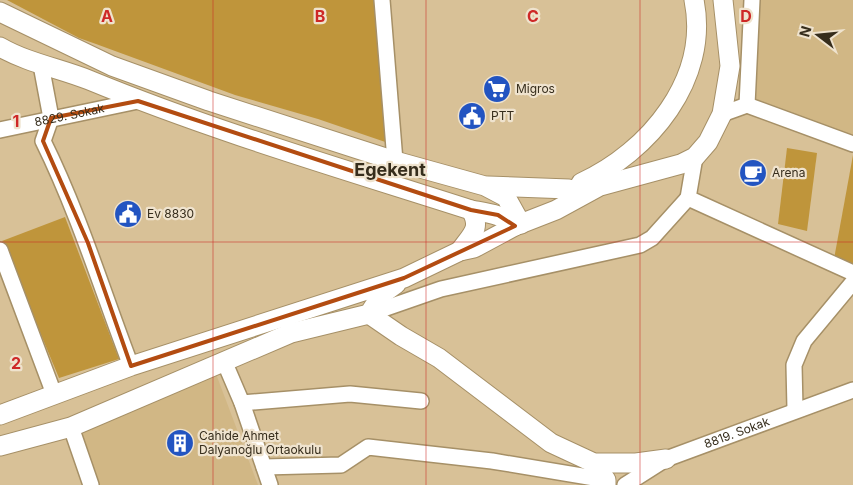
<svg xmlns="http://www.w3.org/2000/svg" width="853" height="485" font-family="Inter,sans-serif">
<rect width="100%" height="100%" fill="#d8c197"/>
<g fill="#d1b785">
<path d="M 760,0 L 853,0 L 853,135 L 756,104 Z"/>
<path d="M 213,366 L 258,485 L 93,485 L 71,427 Z"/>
</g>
<g fill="#bf953b">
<path d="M 7,0 L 381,0 L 397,146 L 318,119 L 235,95 L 96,44 L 79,38 Z"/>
<path d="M 787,148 L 817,153 L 807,231 L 778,224 Z"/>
<path d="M 853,155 L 853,267 L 834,259 Z"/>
<path d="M 65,217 L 119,359 L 59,378 L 2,241 Z"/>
</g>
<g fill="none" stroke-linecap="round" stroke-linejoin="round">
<g stroke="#a69067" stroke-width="18">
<g id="minor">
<path d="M 382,0 L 395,161"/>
<path d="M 41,65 L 51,118 L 43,141 C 79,214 102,290 131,366"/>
<path d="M 747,105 L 752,0"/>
<path d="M 722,114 L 747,105 L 853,144"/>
<path id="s1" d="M 0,130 L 138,101"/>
<path d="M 695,157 L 688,198 L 853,273"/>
<path d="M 0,250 L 54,394"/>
<path d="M 369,314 L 441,289 L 640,245 L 652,238 L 688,198"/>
<path d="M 224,361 L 242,403 L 270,485"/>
<path d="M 242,403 L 350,394 L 421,401"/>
<path d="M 795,409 L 794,365 L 804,341 L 853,282"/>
<path d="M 71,427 L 91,485"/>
<path d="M 264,467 L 341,465 L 368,447 L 492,461 L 606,480"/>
<path id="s2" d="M 625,485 L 666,459 L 853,390"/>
</g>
</g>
<g stroke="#a69067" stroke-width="21">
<g id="tertiary">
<path d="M 0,12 L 112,66 L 209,101 L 395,161 L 485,186 L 506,197 L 521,224"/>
<path d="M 0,47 C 28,63 59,68 89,80 C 213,131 343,169 471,210 C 487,213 502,214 515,226"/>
<path d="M 581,183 C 649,152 710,79 694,0"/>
<path d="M 488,186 L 569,189"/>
<path d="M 460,251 C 471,235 482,229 471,210"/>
<path d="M 369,314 L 401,336 L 439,358 L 551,443 L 594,463 L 636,463 L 666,459"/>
<path d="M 0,415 L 131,366 L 404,278 L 460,251 L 474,248 L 515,226 L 556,210 L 600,186 L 681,164 L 695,157 L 708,142 L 722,114 L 730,66 L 723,0"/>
<path d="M 0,446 L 71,427 L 291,333 L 369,314 L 382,294 L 396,284"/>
<path d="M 594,463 L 606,480 L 606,485"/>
</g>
</g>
<use href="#minor" stroke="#fff" stroke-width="15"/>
<use href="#tertiary" stroke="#fff" stroke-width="19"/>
</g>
<path fill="none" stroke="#b34c11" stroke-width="4" stroke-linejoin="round" d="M 138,101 L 471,210 L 498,215 L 515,226 L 404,278 L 131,366 L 88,243 L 43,141 L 51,118 Z"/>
<path fill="none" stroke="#ce2827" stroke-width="1" stroke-opacity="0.55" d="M 213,0 L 213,485M 426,0 L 426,485M 640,0 L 640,485M 0,242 L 853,242"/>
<defs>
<g id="supermarket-disc" transform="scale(1.4375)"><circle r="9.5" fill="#2254c1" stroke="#efe3ce"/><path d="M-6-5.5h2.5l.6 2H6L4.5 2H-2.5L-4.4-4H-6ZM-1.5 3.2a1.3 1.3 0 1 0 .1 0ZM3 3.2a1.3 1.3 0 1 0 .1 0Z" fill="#fff"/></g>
<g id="civic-disc" transform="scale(1.4375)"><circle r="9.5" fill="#2254c1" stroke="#efe3ce"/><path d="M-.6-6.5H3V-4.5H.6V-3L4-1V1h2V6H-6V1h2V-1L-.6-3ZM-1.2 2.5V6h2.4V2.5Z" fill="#fff"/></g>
<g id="cafe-disc" transform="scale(1.4375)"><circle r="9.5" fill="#2254c1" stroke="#efe3ce"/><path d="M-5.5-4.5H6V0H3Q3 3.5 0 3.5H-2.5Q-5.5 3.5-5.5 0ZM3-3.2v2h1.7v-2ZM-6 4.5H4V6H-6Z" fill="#fff"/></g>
<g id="building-disc" transform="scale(1.4375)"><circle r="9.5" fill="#2254c1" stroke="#efe3ce"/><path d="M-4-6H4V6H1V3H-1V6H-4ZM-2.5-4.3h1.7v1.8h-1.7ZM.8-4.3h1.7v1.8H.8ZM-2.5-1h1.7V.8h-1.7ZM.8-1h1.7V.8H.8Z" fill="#fff"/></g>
</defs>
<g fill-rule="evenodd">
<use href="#supermarket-disc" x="497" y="89"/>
<use href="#civic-disc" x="472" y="116"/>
<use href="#cafe-disc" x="753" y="173"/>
<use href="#civic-disc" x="128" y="214"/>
<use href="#building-disc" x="180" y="443"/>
</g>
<g text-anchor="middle" stroke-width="4.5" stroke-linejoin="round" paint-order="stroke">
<g font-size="12" fill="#362d1c" stroke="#efe3ce" text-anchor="start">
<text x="516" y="93">Migros</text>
<text x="491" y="120">PTT</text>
<text x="772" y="177">Arena</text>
<text x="147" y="218">Ev 8830</text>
<text x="199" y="440">Cahide Ahmet<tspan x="199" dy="14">Dalyanoğlu Ortaokulu</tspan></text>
</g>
<g font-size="12" fill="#362d1c" stroke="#efe3ce">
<text dy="4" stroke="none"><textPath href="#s1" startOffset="71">8829. Sokak</textPath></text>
<text dy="4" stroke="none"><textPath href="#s2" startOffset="124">8819. Sokak</textPath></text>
</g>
<g font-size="18" font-weight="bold" fill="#362d1c" stroke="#efe3ce">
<text x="390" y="176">Egekent</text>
</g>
</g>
<g font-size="16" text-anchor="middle" font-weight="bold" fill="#ce2827" stroke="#efe3ce" stroke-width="4.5" stroke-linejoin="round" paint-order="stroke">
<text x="107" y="22">A</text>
<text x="320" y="22">B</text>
<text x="533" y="22">C</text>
<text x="746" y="22">D</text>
<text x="16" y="127">1</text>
<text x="16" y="369">2</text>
</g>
<g transform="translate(818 35) rotate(286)" stroke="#efe3ce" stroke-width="4" paint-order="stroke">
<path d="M0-4L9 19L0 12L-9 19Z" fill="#362d1c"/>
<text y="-8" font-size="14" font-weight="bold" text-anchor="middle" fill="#362d1c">N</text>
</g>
</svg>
